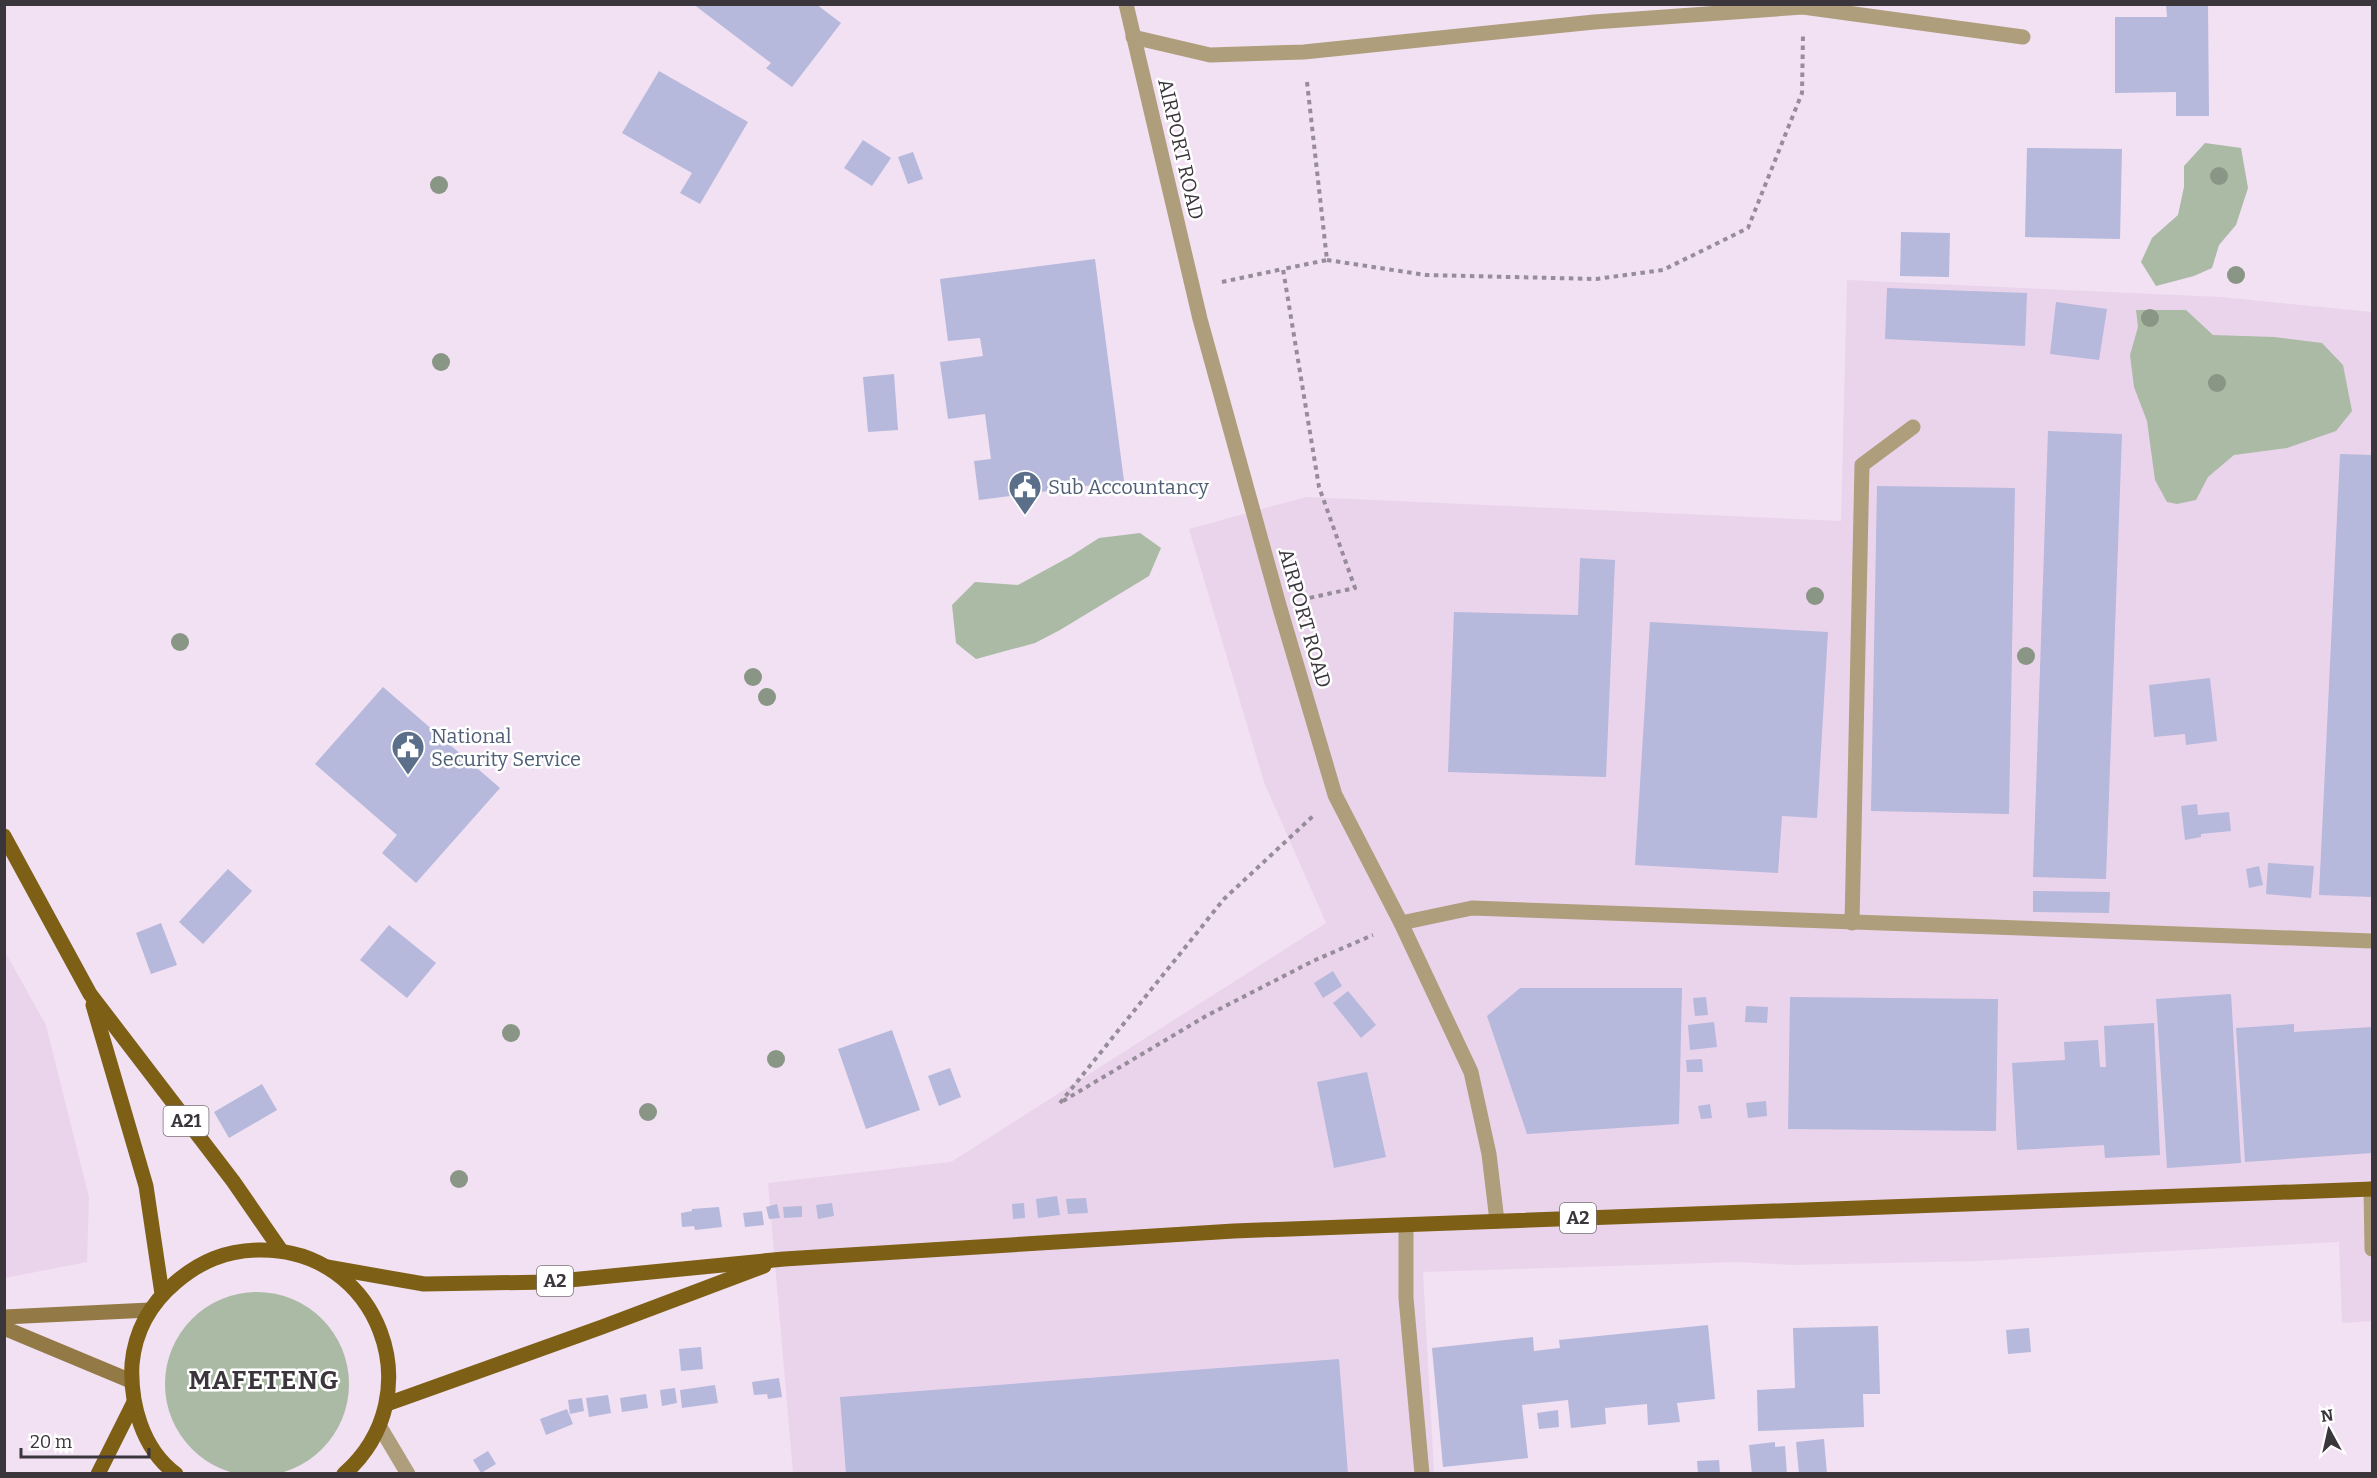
<svg xmlns="http://www.w3.org/2000/svg" width="2377" height="1478" font-family="Bitter,serif">
<rect width="100%" height="100%" fill="#f1e1f3"/>
<g fill="#ead4ec">
<path d="M 1847,280 L 2221,297 L 2372,312 L 2372,1321 L 2342,1323 L 2339,1242 L 1979,1261 L 1793,1265 L 1738,1262 L 1423,1272 L 1434,1473 L 793,1473 L 768,1183 L 951,1162 L 1326,923 L 1264,782 L 1189,529 L 1306,497 L 1841,521 Z"/>
<path d="M 5,952 L 46,1025 L 89,1197 L 87,1262 L 5,1278 Z"/>
</g>
<g fill="#aabaa5">
<path d="M 2205,143 L 2241,148 L 2248,188 L 2236,225 L 2219,245 L 2212,268 L 2194,276 L 2156,286 L 2141,262 L 2152,238 L 2178,215 L 2184,187 L 2184,166 Z"/>
<path d="M 2136,310 L 2186,310 L 2213,335 L 2274,337 L 2322,343 L 2343,365 L 2352,411 L 2336,431 L 2287,448 L 2234,455 L 2208,477 L 2196,500 L 2177,504 L 2167,502 L 2155,480 L 2147,421 L 2134,387 L 2130,355 L 2138,327 Z"/>
<path d="M 1140,533 L 1161,548 L 1149,576 L 1060,630 L 1035,643 L 976,659 L 956,643 L 952,605 L 975,582 L 1018,585 L 1071,556 L 1099,538 Z"/>
<circle cx="257" cy="1384" r="92"/>
</g>
<g fill="#b6b8dc">
<path d="M 693,4 L 816,4 L 841,23 L 792,87 L 766,68 L 771,63 Z"/>
<path d="M 2166,4 L 2208,4 L 2209,116 L 2176,116 L 2176,92 L 2115,93 L 2115,17 L 2167,17 Z"/>
<path d="M 659,71 L 748,122 L 700,204 L 680,193 L 692,173 L 622,133 Z"/>
<path d="M 863,140 L 891,158 L 872,186 L 844,168 Z"/>
<path d="M 2027,148 L 2122,149 L 2120,239 L 2025,237 Z"/>
<path d="M 913,152 L 923,179 L 908,184 L 898,157 Z"/>
<path d="M 1901,232 L 1950,233 L 1949,277 L 1900,276 Z"/>
<path d="M 1095,259 L 1124,481 L 979,500 L 974,461 L 991,459 L 985,414 L 948,419 L 940,362 L 983,356 L 980,338 L 948,341 L 940,279 Z"/>
<path d="M 1887,288 L 2027,293 L 2025,346 L 1885,339 Z"/>
<path d="M 2056,302 L 2107,309 L 2099,360 L 2050,354 Z"/>
<path d="M 894,374 L 898,430 L 868,432 L 863,377 Z"/>
<path d="M 2048,431 L 2122,434 L 2106,879 L 2033,877 Z"/>
<path d="M 2340,454 L 2372,455 L 2372,897 L 2319,895 Z"/>
<path d="M 1877,486 L 2015,488 L 2009,814 L 1871,811 Z"/>
<path d="M 1580,558 L 1615,560 L 1606,777 L 1448,772 L 1454,612 L 1578,615 Z"/>
<path d="M 1650,622 L 1828,632 L 1817,818 L 1782,816 L 1778,873 L 1635,865 Z"/>
<path d="M 2210,678 L 2217,741 L 2186,745 L 2185,734 L 2154,737 L 2149,685 Z"/>
<path d="M 383,687 L 500,788 L 416,883 L 382,853 L 397,835 L 315,764 Z"/>
<path d="M 2197,804 L 2198,815 L 2229,812 L 2231,831 L 2201,834 L 2201,837 L 2185,840 L 2181,806 Z"/>
<path d="M 2268,863 L 2314,866 L 2311,898 L 2266,894 Z"/>
<path d="M 2259,866 L 2263,885 L 2249,888 L 2246,869 Z"/>
<path d="M 228,869 L 252,891 L 203,944 L 179,922 Z"/>
<path d="M 2033,891 L 2110,892 L 2109,913 L 2033,912 Z"/>
<path d="M 161,923 L 177,965 L 151,974 L 136,933 Z"/>
<path d="M 389,925 L 436,963 L 407,998 L 360,960 Z"/>
<path d="M 1333,971 L 1342,986 L 1323,998 L 1314,983 Z"/>
<path d="M 1520,988 L 1682,988 L 1679,1124 L 1527,1134 L 1487,1016 Z"/>
<path d="M 1348,991 L 1376,1025 L 1361,1038 L 1333,1003 Z"/>
<path d="M 2231,994 L 2241,1163 L 2167,1168 L 2156,999 Z"/>
<path d="M 1706,997 L 1708,1015 L 1695,1016 L 1693,998 Z"/>
<path d="M 1790,997 L 1998,999 L 1996,1131 L 1788,1129 Z"/>
<path d="M 1746,1006 L 1768,1007 L 1767,1023 L 1745,1022 Z"/>
<path d="M 1714,1022 L 1717,1047 L 1690,1050 L 1688,1025 Z"/>
<path d="M 2154,1023 L 2160,1155 L 2105,1158 L 2104,1145 L 2017,1150 L 2012,1063 L 2065,1060 L 2064,1042 L 2098,1040 L 2100,1067 L 2106,1067 L 2104,1026 Z"/>
<path d="M 2294,1024 L 2294,1032 L 2372,1027 L 2372,1153 L 2245,1162 L 2236,1028 Z"/>
<path d="M 892,1030 L 920,1110 L 866,1129 L 838,1049 Z"/>
<path d="M 1702,1059 L 1703,1072 L 1687,1072 L 1686,1060 Z"/>
<path d="M 950,1068 L 961,1097 L 939,1106 L 928,1076 Z"/>
<path d="M 1367,1072 L 1386,1157 L 1334,1168 L 1317,1082 Z"/>
<path d="M 262,1084 L 277,1110 L 229,1138 L 214,1112 Z"/>
<path d="M 1766,1101 L 1767,1116 L 1748,1118 L 1746,1103 Z"/>
<path d="M 1710,1104 L 1712,1118 L 1701,1119 L 1698,1106 Z"/>
<path d="M 1057,1196 L 1060,1215 L 1038,1218 L 1036,1199 Z"/>
<path d="M 1086,1198 L 1088,1213 L 1068,1214 L 1066,1199 Z"/>
<path d="M 832,1203 L 834,1216 L 818,1219 L 816,1205 Z"/>
<path d="M 1024,1203 L 1025,1218 L 1013,1219 L 1012,1204 Z"/>
<path d="M 777,1204 L 780,1218 L 769,1219 L 766,1207 Z"/>
<path d="M 802,1206 L 802,1217 L 784,1218 L 783,1207 Z"/>
<path d="M 719,1207 L 722,1227 L 695,1230 L 694,1226 L 682,1227 L 681,1213 L 692,1211 L 692,1209 Z"/>
<path d="M 762,1211 L 764,1225 L 745,1227 L 743,1213 Z"/>
<path d="M 1708,1325 L 1715,1399 L 1677,1403 L 1680,1422 L 1648,1425 L 1647,1404 L 1605,1408 L 1606,1424 L 1571,1428 L 1568,1400 L 1522,1405 L 1528,1458 L 1443,1467 L 1432,1348 L 1533,1337 L 1534,1351 L 1560,1348 L 1559,1340 Z"/>
<path d="M 1878,1326 L 1880,1394 L 1863,1394 L 1864,1427 L 1758,1431 L 1757,1390 L 1795,1388 L 1793,1328 Z"/>
<path d="M 2029,1328 L 2031,1352 L 2008,1354 L 2006,1330 Z"/>
<path d="M 701,1347 L 703,1369 L 681,1371 L 679,1349 Z"/>
<path d="M 1339,1359 L 1348,1474 L 846,1474 L 840,1397 Z"/>
<path d="M 779,1378 L 782,1397 L 768,1399 L 767,1394 L 754,1395 L 752,1382 Z"/>
<path d="M 715,1385 L 718,1403 L 682,1408 L 680,1390 Z"/>
<path d="M 675,1388 L 677,1403 L 662,1406 L 660,1390 Z"/>
<path d="M 646,1394 L 648,1408 L 622,1412 L 620,1398 Z"/>
<path d="M 608,1395 L 611,1413 L 589,1417 L 586,1398 Z"/>
<path d="M 582,1398 L 584,1411 L 570,1414 L 568,1400 Z"/>
<path d="M 567,1409 L 573,1424 L 546,1435 L 540,1419 Z"/>
<path d="M 1558,1410 L 1559,1427 L 1539,1429 L 1537,1413 Z"/>
<path d="M 1824,1439 L 1827,1474 L 1799,1474 L 1796,1442 Z"/>
<path d="M 1775,1442 L 1775,1447 L 1785,1446 L 1787,1474 L 1752,1474 L 1749,1445 Z"/>
<path d="M 488,1451 L 496,1464 L 481,1473 L 473,1460 Z"/>
<path d="M 1719,1460 L 1720,1474 L 1698,1474 L 1697,1461 Z"/>
</g>
<g fill="none" stroke-linecap="round" stroke-linejoin="round">
<g stroke="#978c99" stroke-width="4" stroke-dasharray="4.5 4.5" stroke-linecap="butt">
<path d="M 1307,82 L 1327,260 L 1283,269 L 1319,487 L 1355,588 L 1309,598"/>
<path d="M 1327,260 L 1426,275 L 1596,279 L 1663,270 L 1748,228 L 1802,93 L 1803,35"/>
<path d="M 1222,282 L 1283,269"/>
<path d="M 1063,1101 L 1206,1016 L 1313,961 L 1373,935"/>
<path d="M 1060,1103 L 1224,899 L 1313,816"/>
</g>
<path stroke="#af9e7c" stroke-width="15" d="M 1852,923 L 1862,465 L 1913,427"/>
<g stroke="#af9e7c" stroke-width="15">
<path d="M 1126,4 L 1200,319 L 1279,605 L 1335,795 L 1401,923 L 1471,1072 L 1489,1154 L 1497,1221"/>
<path d="M 1133,37 L 1210,55 L 1304,52 L 1594,22 L 1803,7 L 2023,37"/>
<path d="M 1401,923 L 1472,908 L 2372,941"/>
<path d="M 2371,1189 L 2372,1249"/>
<path d="M 1406,1225 L 1406,1298 L 1422,1474"/>
<path d="M 380,1427 L 408,1474"/>
</g>
<g stroke="#937946" stroke-width="15">
<path d="M 4,1317 L 150,1310"/>
<path d="M 4,1328 L 131,1381"/>
</g>
<g stroke="#7e5f16" stroke-width="15">
<path d="M 4,836 L 90,994 L 233,1181 L 280,1249"/>
<path d="M 93,1005 L 146,1186 L 162,1294"/>
<path d="M 327,1267 L 424,1284 L 549,1282 L 784,1259 L 1234,1231 L 2372,1189"/>
<path d="M 387,1404 L 602,1327 L 764,1266"/>
<path d="M 98,1474 L 134,1402"/>
<path d="M 176,1474 C 142,1449 130,1403 132,1364 C 135,1331 151,1303 176,1282 C 201,1261 225,1251 258,1250 C 379,1247 434,1395 344,1474"/>
</g>
</g>
<g fill="#899585">
<circle cx="2219" cy="176" r="9"/>
<circle cx="439" cy="185" r="9"/>
<circle cx="2236" cy="275" r="9"/>
<circle cx="2150" cy="318" r="9"/>
<circle cx="441" cy="362" r="9"/>
<circle cx="2217" cy="383" r="9"/>
<circle cx="1815" cy="596" r="9"/>
<circle cx="180" cy="642" r="9"/>
<circle cx="2026" cy="656" r="9"/>
<circle cx="753" cy="677" r="9"/>
<circle cx="767" cy="697" r="9"/>
<circle cx="511" cy="1033" r="9"/>
<circle cx="776" cy="1059" r="9"/>
<circle cx="648" cy="1112" r="9"/>
<circle cx="459" cy="1179" r="9"/>
</g>
<defs>
<g id="civic-pin" transform="scale(1.725)"><path d="M0 17L-7.5 6A9.5 9.5 0 1 1 7.5 6Z" fill="#5c6f8a" stroke="#fff"/><path d="M-.6-6.5H3V-4.5H.6V-3L4-1V1h2V6H-6V1h2V-1L-.6-3ZM-1.2 2.5V6h2.4V2.5Z" fill="#fff"/></g>
</defs>
<g fill-rule="evenodd">
<use href="#civic-pin" x="1025" y="487"/>
<use href="#civic-pin" x="408" y="747"/>
</g>
<g text-anchor="middle" stroke-width="5" stroke-linejoin="round" paint-order="stroke">
<g fill="#fff" stroke="#767276" stroke-width="1.5">
<rect x="163.5" y="1106" width="45" height="30" rx="4.5"/>
<rect x="1560" y="1203" width="36" height="30" rx="4.5"/>
<rect x="537" y="1266" width="36" height="30" rx="4.5"/>
</g>
<g font-size="18" font-weight="bold" fill="#3b353c">
<text x="186" y="1127">A21</text>
<text x="1578" y="1224">A2</text>
<text x="555" y="1287">A2</text>
</g>
<g font-size="20" fill="#3b353c" stroke="#fff">
<text transform="translate(1181 149) rotate(77)" y="7">AIRPORT ROAD</text>
<text transform="translate(1305 618) rotate(74)" y="7">AIRPORT ROAD</text>
</g>
<g font-size="20" fill="#4e5e75" stroke="#fff" text-anchor="start">
<text x="1048" y="494">Sub Accountancy</text>
<text x="431" y="743">National<tspan x="431" dy="23">Security Service</tspan></text>
</g>
<g font-size="26" font-weight="bold" letter-spacing="1.5" fill="#3b353c" stroke="#fff">
<text x="264" y="1389">MAFETENG</text>
</g>
</g>
<rect width="2377" height="1478" fill="none" stroke="#3b353c" stroke-width="12"/>
<g transform="translate(2329 1430) rotate(352)" stroke="#ffffff" stroke-width="4.5" paint-order="stroke">
<path d="M0-4.5L10 22L0 15L-10 22Z" fill="#3b353c"/>
<text y="-9" font-size="16" font-weight="bold" text-anchor="middle" fill="#3b353c">N</text>
</g>
<path d="M21 1448v9h128v-9" fill="none" stroke="#3b353c" stroke-width="3"/>
<text x="30" y="1448" font-size="18" fill="#3b353c" stroke="#ffffff" stroke-width="4.5" paint-order="stroke">20 m</text>
</svg>
